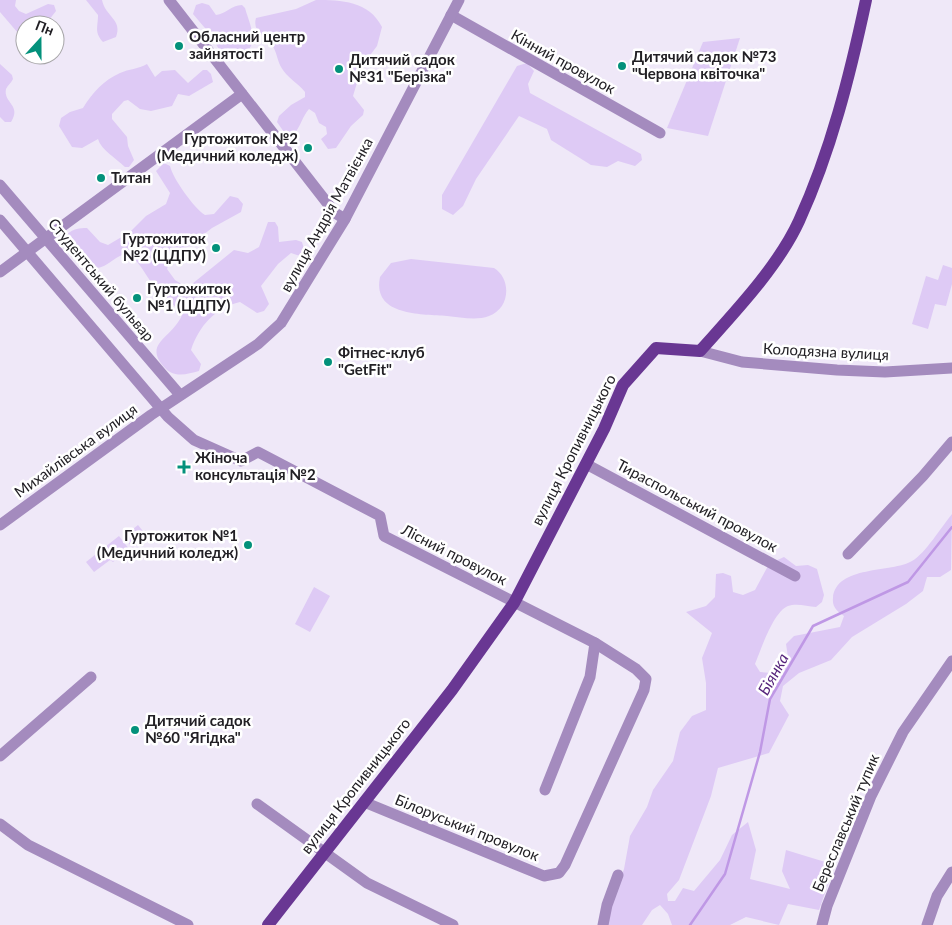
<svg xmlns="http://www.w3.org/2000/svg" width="952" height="925" font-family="Lato,sans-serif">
<rect width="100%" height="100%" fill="#efe8f8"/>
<g fill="#decaf5">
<path d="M 0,0 L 16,0 L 15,6 L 19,11 L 26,14 L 48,4 L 54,5 L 56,11 L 45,25 L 25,25 L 25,35 L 18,33 L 0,12 Z"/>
<path d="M 86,0 L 102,0 C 105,16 123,20 116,37 L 103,42 C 94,32 98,27 98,15 Z"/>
<path d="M 316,0 C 341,0 369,1 382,27 L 377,46 L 362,66 L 353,96 L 364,110 L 363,115 L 351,126 L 336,148 L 328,149 L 321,139 L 327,134 L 326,127 L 319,123 L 315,113 L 309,109 C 302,117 301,126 294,134 L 286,135 L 277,122 L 279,116 L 291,105 L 305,97 L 305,92 C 298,83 287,78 281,67 C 277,60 277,52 272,45 C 265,35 252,32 256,18 L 296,9 Z"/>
<path d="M 202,3 L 209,5 L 216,15 C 226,14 231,5 242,5 L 245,8 C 252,32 262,46 235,60 L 223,56 L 210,34 L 193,14 L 196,5 Z"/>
<path d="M 740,38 L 708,136 L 667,128 L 703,42 Z"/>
<path d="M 527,63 L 534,71 L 528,84 L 530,93 L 641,154 L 642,160 L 635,166 L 618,161 L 607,167 L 591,165 L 551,140 L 547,129 L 519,116 L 476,179 L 463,206 L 453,215 L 442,209 L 442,195 L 517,66 Z"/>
<path d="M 0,64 L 12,75 L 13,79 C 11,83 8,85 6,89 C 3,103 22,105 11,122 L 5,122 L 0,117 Z"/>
<path d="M 147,64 L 155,77 L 162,71 L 175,70 L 188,83 L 203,70 L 207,70 L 211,74 L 213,82 L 189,96 L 178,94 L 172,106 L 151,111 L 140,109 L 128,100 L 124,101 L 112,114 L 112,119 L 127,137 L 128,146 L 134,160 L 129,167 L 125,167 C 116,158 101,150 98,139 L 82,148 L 72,147 L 59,126 L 61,118 L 70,112 L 83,108 C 92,93 104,80 120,73 C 129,69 138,69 147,64 Z"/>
<path d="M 164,163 L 170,166 C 173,179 194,208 205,215 L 214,214 L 230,196 L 238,198 L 243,204 L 241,212 L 212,228 L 182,251 L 172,254 L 167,269 L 175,280 L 183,285 L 192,284 L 234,250 L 248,253 L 259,247 L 268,222 L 275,222 L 278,227 L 279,242 L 296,240 L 302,242 L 304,249 L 300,256 L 291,253 L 278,264 L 261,286 L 269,304 L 264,311 L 257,313 L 240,302 C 215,308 199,326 191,350 L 201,364 L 199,371 C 188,374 175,378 166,369 C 141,343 172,339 182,315 C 176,305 165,299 157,290 C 147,278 140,262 128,253 C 114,256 108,267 97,268 C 72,270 45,228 87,228 L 100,242 L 108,245 L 130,232 L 146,216 L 166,204 L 170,193 L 156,171 Z"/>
<path d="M 411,259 L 494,268 C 512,279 510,309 489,316 C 476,321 460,317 447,316 C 421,314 372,316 380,277 L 391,263 Z"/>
<path d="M 943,265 L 952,268 L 952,284 L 946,306 L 935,304 L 928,329 L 912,324 L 926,276 L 938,280 Z"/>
<path d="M 952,514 L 951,570 L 940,577 L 927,577 L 923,591 L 906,604 L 852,637 L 831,660 L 799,673 L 783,686 L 780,701 L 789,715 L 769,753 L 718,768 L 711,796 L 679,880 L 667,894 L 668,901 L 675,901 L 683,888 L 694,891 L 720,860 L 732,835 L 748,822 L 756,850 L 750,879 L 790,889 L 782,871 L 786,850 L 835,865 L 819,910 L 788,904 L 779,925 L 746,917 L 730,925 L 672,925 L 668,914 L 660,905 L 652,910 L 642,925 L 606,925 L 609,909 L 624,869 L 630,836 L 647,807 L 653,790 L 673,761 L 680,732 L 692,716 L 706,710 L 706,683 L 702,658 L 712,633 L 686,612 L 706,606 L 715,597 L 716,574 L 723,573 L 731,576 L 733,592 L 743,595 L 755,590 L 769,564 L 784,557 L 796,566 L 808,565 L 817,569 L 824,595 L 822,602 L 816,607 C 807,606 796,603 788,606 C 773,612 761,650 755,664 L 760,672 L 772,673 L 788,657 L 786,644 L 794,636 L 840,627 L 844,616 C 837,611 832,607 833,598 C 836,565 892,573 912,561 C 925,554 942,526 952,514 Z"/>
<path d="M 138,525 L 147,536 L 133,548 L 123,537 Z"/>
<path d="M 119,536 L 129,549 L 113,562 L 110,560 L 94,572 L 86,562 Z"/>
<path d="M 314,587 L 330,596 L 310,632 L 295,624 Z"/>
</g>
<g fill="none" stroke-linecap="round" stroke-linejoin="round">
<path stroke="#bf98e5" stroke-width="2.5" d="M 690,925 L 725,874 L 760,752 L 770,699 L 813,626 L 908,582 L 952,527"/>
<g stroke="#a48bbe" stroke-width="11">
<path d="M 169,0 L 335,213 L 345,219"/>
<path d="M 451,15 L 660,133"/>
<path d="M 0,185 L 180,395"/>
<path d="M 0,220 L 168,417 L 194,440 L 241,461 L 258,452 L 380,516 L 384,536 L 595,643 L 636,669 L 646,679 L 644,690 L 565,865 L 559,873 L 544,876 L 364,802"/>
<path d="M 0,272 L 242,94"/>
<path d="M 700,351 L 742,362 L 837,370 L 885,372 L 952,368"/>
<path d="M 586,464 L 795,576"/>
<path d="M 0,525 L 151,415 L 258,344 L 281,323 L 345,219 L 459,0"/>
<path d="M 848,554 L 923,476 L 952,442"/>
<path d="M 0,756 L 91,677"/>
<path d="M 545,790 L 590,677 L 595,643"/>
<path d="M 257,804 L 367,883 L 453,925"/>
<path d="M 0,824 L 28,845 L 188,925"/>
<path d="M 603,925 L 607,905 L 618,875"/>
<path d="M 822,925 L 827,906 L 871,796 L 903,732 L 952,661"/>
<path d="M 927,925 L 937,896 L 952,872"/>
</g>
<path stroke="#693793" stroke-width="12" d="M 268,925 L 452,690 L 514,603 L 604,429 L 623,385 L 656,348 L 700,351 C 733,314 778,267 799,221 C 831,151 850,75 866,0"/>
</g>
<g fill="#03917b" stroke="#fff" stroke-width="2">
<circle cx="179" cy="46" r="5"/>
<circle cx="622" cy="66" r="5"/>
<circle cx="339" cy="69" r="5"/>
<circle cx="308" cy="148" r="5"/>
<circle cx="101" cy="178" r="5"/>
<circle cx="216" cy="248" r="5"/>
<circle cx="137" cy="298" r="5"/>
<circle cx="328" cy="362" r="5"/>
<path d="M181.5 459.5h5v5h5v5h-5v5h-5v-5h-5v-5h5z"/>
<circle cx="248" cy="545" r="5"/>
<circle cx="135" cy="730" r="5"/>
</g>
<g text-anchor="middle" stroke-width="5" stroke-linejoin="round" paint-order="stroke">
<g font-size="15" font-weight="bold" fill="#222025" stroke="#fff" text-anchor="start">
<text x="189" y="42">Обласний центр<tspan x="189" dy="17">зайнятості</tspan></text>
<text x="632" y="62">Дитячий садок №73<tspan x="632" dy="17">"Червона квіточка"</tspan></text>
<text x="349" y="65">Дитячий садок<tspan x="349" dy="17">№31 "Берізка"</tspan></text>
<text x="298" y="144" text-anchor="end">Гуртожиток №2<tspan x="298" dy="17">(Медичний коледж)</tspan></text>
<text x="111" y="183">Титан</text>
<text x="206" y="244" text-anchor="end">Гуртожиток<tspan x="206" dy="17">№2 (ЦДПУ)</tspan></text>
<text x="147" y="294">Гуртожиток<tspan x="147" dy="17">№1 (ЦДПУ)</tspan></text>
<text x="338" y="358">Фітнес-клуб<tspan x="338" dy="17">"GetFit"</tspan></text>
<text x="195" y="463">Жіноча<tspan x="195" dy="17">консультація №2</tspan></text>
<text x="238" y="541" text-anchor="end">Гуртожиток №1<tspan x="238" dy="17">(Медичний коледж)</tspan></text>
<text x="145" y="726">Дитячий садок<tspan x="145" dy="17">№60 "Ягідка"</tspan></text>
</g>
<g font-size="15" fill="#222025" stroke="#fff">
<text transform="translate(563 62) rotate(29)" y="5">Кінний провулок</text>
<text transform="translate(327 215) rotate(-61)" y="5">вулиця Андрія Матвієнка</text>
<text transform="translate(101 280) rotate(50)" y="5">Студентський бульвар</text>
<text transform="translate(826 352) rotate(3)" y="5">Колодязна вулиця</text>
<text transform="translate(574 450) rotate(-63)" y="5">вулиця Кропивницького</text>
<text transform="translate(76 451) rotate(-36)" y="5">Михайлівська вулиця</text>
<text transform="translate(697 506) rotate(28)" y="5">Тираспольський провулок</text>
<text transform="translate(454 555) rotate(27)" y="5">Лісний провулок</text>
<text transform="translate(356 786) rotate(-52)" y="5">вулиця Кропивницького</text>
<text transform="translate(846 823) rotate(-67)" y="5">Береславський тупик</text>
<text transform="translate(467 828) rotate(22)" y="5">Білоруський провулок</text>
</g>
<g font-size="16" font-style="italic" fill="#55237b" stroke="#fff">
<text transform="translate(773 674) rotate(-61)" y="6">Біянка</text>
</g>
</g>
<g transform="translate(40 40) rotate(21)"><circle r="24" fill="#ffffff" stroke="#a7a6a8"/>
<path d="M0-4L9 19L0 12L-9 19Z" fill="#03917b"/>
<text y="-8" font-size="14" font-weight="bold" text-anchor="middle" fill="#222025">Пн</text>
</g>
</svg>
